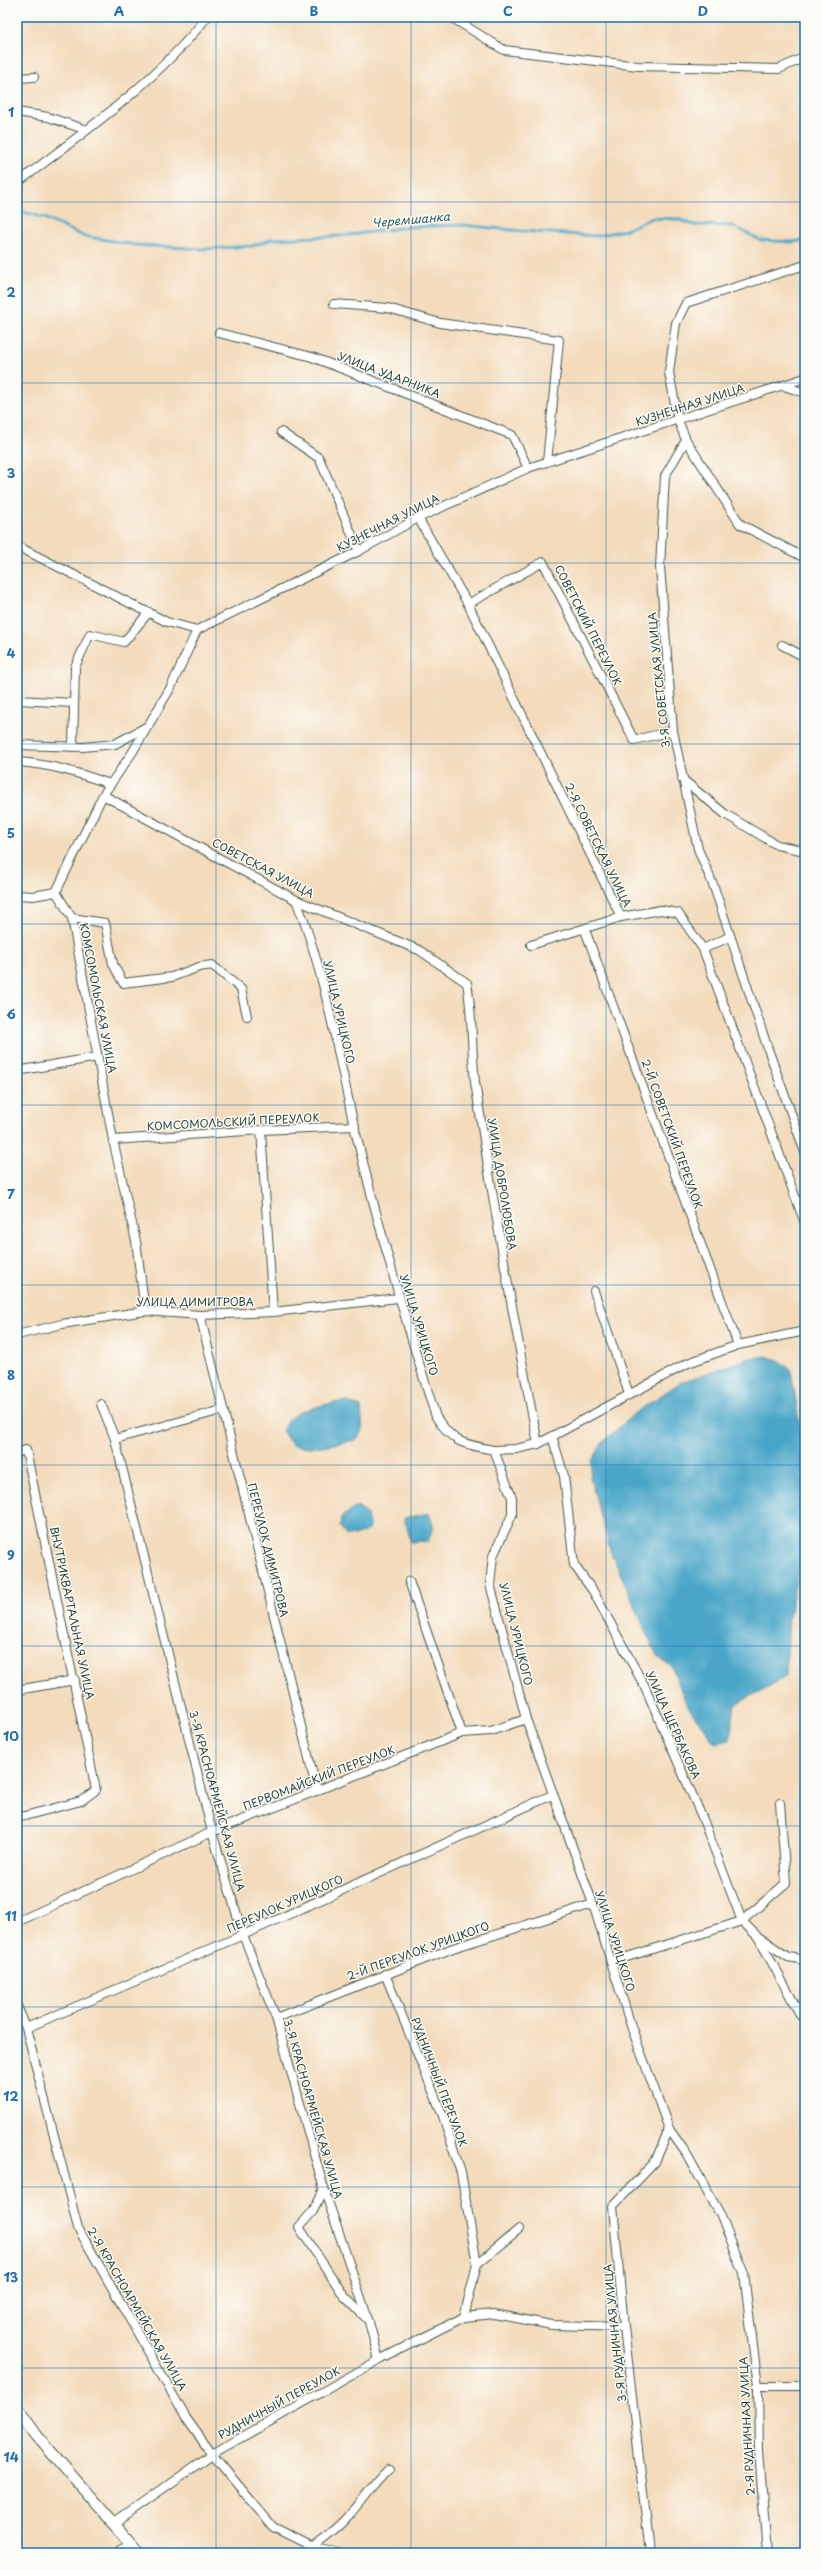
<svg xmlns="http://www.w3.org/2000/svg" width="822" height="2570" font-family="'Playpen Sans',sans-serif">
<rect width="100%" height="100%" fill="#fdfcf7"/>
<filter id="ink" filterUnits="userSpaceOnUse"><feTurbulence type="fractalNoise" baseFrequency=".025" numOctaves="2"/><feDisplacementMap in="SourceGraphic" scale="8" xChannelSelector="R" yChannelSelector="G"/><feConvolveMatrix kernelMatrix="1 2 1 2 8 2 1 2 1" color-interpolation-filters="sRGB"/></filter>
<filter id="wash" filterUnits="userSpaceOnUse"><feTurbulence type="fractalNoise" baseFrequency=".012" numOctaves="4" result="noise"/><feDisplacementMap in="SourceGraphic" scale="16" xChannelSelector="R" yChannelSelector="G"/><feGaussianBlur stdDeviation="0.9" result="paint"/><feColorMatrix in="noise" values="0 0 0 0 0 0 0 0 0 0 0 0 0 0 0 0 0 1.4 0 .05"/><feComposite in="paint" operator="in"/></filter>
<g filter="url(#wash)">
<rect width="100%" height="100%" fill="#f3dbbb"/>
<g fill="#4aa6c8" stroke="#34727e">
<path d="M 765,1356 L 779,1360 L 791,1370 L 805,1457 L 805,1533 L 789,1617 L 786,1677 L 735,1705 L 730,1740 L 715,1743 L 687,1706 L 672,1667 L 657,1656 L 611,1553 L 590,1478 L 592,1461 L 603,1442 L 637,1411 L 681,1382 L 750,1358 Z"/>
<path d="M 346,1401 L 361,1407 L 363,1431 L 356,1440 C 334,1444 314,1450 292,1445 L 282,1431 C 284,1427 287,1420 290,1418 C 302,1408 331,1403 346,1401 Z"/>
<path d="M 358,1506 L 367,1514 L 370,1529 L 357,1535 L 346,1536 L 340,1526 L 341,1517 Z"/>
<path d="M 429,1513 L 434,1527 L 428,1541 L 411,1542 L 404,1518 Z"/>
</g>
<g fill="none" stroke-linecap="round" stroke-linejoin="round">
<path stroke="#4aa6c8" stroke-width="3" d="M 17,210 L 44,218 L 83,236 L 136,245 L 205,249 L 252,246 L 272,239 L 341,236 L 409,227 L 463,225 L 522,231 L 596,236 L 625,230 L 652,218 L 677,219 L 694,225 L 733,226 L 760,240 L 792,242 L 805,240"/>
</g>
</g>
<g filter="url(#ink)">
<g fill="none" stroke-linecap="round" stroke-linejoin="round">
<g stroke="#3f5548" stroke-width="10">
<g id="minor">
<path d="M 451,17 L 504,50 L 638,66 L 779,69 L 805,57"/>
<path d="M 17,78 L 34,77"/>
<path d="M 17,112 L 48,117 L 87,130"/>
<path d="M 17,183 C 83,133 155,83 207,17"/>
<path d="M 805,265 L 686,303 L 676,323 L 669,372 L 678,420 L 686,440 L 740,524 L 805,558"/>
<path d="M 334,304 L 388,308 L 440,323 L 559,340 L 547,462"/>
<path d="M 219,333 L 312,357 L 512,435 L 528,468"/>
<path d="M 784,386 L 805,393"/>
<path d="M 281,432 L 319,458 L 359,551"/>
<path d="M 686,440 L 665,476 L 660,567 L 673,731 L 698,849 L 714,887 L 768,1049 L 805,1152"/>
<path d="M 418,518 L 468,604 L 621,917 L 661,910 L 678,913 L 703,949 L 805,1223"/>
<path d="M 17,546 L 167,622 L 197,630 L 359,551 L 418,518 L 528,468 L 805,378"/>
<path d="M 468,604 L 543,562 L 634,740 L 673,731"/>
<path d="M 782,645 L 805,657"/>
<path d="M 17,700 L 73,703"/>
<path d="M 17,745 L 83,747 L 115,744 L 148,726"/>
<path d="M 73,747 L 75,667 L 90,634 L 124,642 L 149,612"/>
<path d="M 17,762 C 50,764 79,773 110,784"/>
<path d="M 682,779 L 725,814 L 777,845 L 805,851"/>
<path d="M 103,795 L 296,900 L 419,950 L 467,983 C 473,1016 471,1049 475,1082 C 493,1203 514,1324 538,1444"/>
<path d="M 17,895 L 33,896 L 56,892"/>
<path d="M 296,900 C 325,972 337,1050 354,1126 C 378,1224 405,1321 436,1417 C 454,1444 463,1444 494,1450 L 512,1498 L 512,1515 L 493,1556 L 490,1584 L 526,1719 L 593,1904 L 631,2026 L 669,2129 L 686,2153 L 720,2214 L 744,2274 L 758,2386 L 759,2452 L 767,2553"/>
<path d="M 72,918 L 105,923 L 113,964 L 123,983 L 172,977 L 199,967 L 212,965 L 241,989 L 247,1016"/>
<path d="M 585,930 L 738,1345"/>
<path d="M 531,945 L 621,917"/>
<path d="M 703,949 L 729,937"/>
<path d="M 17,1071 L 98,1057"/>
<path d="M 261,1130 L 273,1312"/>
<path d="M 113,1140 L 261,1130 L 355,1126"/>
<path d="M 594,1291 L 629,1394"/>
<path d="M 145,1311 L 136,1241 L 113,1140 L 72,918 L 56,892 L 103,795 L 132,753 L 171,687 L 197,630"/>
<path d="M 200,1315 L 317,1791"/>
<path d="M 17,1335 L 62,1324 L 145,1311 L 200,1315 L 273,1312 L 398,1298"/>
<path d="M 101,1404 L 115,1439"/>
<path d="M 222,1410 L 115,1439 L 212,1832 L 243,1935 L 276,2018 L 324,2189 L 369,2322 L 379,2360"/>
<path d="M 552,1436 L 564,1476 L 574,1565 L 593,1591 L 645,1687 L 702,1817 L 742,1921 L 758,1937 L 801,2016"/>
<path d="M 494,1450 L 516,1449 L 538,1444 L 688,1363 L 738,1345 L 805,1331"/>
<path d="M 17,1453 L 26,1450 L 96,1790 L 81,1801 L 17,1818"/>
<path d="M 409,1581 L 462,1733"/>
<path d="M 17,1690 L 75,1680"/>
<path d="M 17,1922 L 212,1832 L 462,1733 L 491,1731 L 526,1719"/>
<path d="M 760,1938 L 788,1957 L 805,1960"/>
<path d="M 611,1962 L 742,1921 L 786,1883 L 780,1803"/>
<path d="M 385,1974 L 443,2116 L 461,2173 L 477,2264 L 464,2317"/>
<path d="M 17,2006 L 26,2028 L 78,2228 L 186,2418 L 212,2454 L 273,2527 L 313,2547 L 339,2553"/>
<path d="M 276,2018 L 453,1948 L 593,1904"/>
<path d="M 26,2028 L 243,1935 L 552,1795"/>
<path d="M 324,2189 L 313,2211 L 299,2227 L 344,2296 L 368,2320"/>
<path d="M 477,2264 L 519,2229"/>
<path d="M 758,2386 L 805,2386"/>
<path d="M 113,2524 L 212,2454 L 379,2360 L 464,2317 L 494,2314 L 552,2325 L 624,2327"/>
<path d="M 313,2547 C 326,2537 339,2528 349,2516 C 363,2500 373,2484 388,2470"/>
<path d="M 119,2553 L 129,2543"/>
<path d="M 650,2553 L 624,2327 L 613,2206 L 655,2162 L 669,2129"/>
</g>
</g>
<g stroke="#3f5548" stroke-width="13">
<path id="secondary" d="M 17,2408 L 37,2436 L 139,2553"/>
</g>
<use href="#minor" stroke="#fff" stroke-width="8"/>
<use href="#secondary" stroke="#fff" stroke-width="11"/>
</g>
</g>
<path fill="none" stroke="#1f6fb2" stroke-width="1" stroke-opacity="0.55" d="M 216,17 L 216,2553M 411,17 L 411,2553M 606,17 L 606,2553M 17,202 L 805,202M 17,383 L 805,383M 17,563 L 805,563M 17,744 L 805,744M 17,924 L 805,924M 17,1105 L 805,1105M 17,1285 L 805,1285M 17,1465 L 805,1465M 17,1646 L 805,1646M 17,1826 L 805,1826M 17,2007 L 805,2007M 17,2187 L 805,2187M 17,2368 L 805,2368"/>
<g text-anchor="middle" stroke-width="3" stroke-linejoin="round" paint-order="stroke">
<g font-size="11" fill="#1f3d34" stroke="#fdfcf7">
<text transform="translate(389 375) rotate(21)" y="4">УЛИЦА УДАРНИКА</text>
<text transform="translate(690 405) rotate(-18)" y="4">КУЗНЕЧНАЯ УЛИЦА</text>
<text transform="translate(388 523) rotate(-27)" y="4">КУЗНЕЧНАЯ УЛИЦА</text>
<text transform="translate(588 625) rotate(63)" y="4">СОВЕТСКИЙ ПЕРЕУЛОК</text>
<text transform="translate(659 680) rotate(-96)" y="4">3-Я СОВЕТСКАЯ УЛИЦА</text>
<text transform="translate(598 845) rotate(64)" y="4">2-Я СОВЕТСКАЯ УЛИЦА</text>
<text transform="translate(263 868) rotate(28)" y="4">СОВЕТСКАЯ УЛИЦА</text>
<text transform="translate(98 998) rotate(79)" y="4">КОМСОМОЛЬСКАЯ УЛИЦА</text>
<text transform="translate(339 1012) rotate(77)" y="4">УЛИЦА УРИЦКОГО</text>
<text transform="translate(233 1122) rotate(-3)" y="4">КОМСОМОЛЬСКИЙ ПЕРЕУЛОК</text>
<text transform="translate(672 1134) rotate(70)" y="4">2-Й СОВЕТСКИЙ ПЕРЕУЛОК</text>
<text transform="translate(502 1184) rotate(81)" y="4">УЛИЦА ДОБРОЛЮБОВА</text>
<text x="195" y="1306">УЛИЦА ДИМИТРОВА</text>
<text transform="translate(419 1325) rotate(73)" y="4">УЛИЦА УРИЦКОГО</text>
<text transform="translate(268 1550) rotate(76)" y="4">ПЕРЕУЛОК ДИМИТРОВА</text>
<text transform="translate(72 1613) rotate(78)" y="4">ВНУТРИКВАРТАЛЬНАЯ УЛИЦА</text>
<text transform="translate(516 1634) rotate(76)" y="4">УЛИЦА УРИЦКОГО</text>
<text transform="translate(673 1725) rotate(66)" y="4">УЛИЦА ЩЕРБАКОВА</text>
<text transform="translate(319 1778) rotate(-21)" y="4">ПЕРВОМАЙСКИЙ ПЕРЕУЛОК</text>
<text transform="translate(217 1801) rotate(75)" y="4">3-Я КРАСНОАРМЕЙСКАЯ УЛИЦА</text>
<text transform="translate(285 1904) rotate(-24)" y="4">ПЕРЕУЛОК УРИЦКОГО</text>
<text transform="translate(615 1941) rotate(72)" y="4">УЛИЦА УРИЦКОГО</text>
<text transform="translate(418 1951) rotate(-20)" y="4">2-Й ПЕРЕУЛОК УРИЦКОГО</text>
<text transform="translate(439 2082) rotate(69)" y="4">РУДНИЧНЫЙ ПЕРЕУЛОК</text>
<text transform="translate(313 2109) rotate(74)" y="4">3-Я КРАСНОАРМЕЙСКАЯ УЛИЦА</text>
<text transform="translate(137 2309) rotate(60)" y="4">2-Я КРАСНОАРМЕЙСКАЯ УЛИЦА</text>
<text transform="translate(615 2333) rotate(-96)" y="4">3-Я РУДНИЧНАЯ УЛИЦА</text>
<text transform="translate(279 2403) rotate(-29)" y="4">РУДНИЧНЫЙ ПЕРЕУЛОК</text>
<text transform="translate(747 2426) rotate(-93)" y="4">2-Я РУДНИЧНАЯ УЛИЦА</text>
</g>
<g font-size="12" font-style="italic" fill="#2e6268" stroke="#fdfcf7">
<text transform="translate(411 220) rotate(-5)" y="4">Черемшанка</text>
</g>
</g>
<rect width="822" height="2570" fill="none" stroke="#fdfcf7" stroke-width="44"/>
<rect x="22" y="22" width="778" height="2526" fill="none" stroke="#1f6fb2" stroke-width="1.5"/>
<g font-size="13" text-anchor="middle" font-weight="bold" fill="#1f6fb2">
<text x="119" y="16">A</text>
<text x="314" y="16">B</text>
<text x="508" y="16">C</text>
<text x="703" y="16">D</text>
<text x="11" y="117">1</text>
<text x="11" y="297">2</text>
<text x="11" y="478">3</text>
<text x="11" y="658">4</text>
<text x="11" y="838">5</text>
<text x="11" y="1019">6</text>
<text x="11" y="1199">7</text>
<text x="11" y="1380">8</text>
<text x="11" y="1560">9</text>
<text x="11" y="1741">10</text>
<text x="11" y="1921">11</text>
<text x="11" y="2101">12</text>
<text x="11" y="2282">13</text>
<text x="11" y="2462">14</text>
</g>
</svg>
